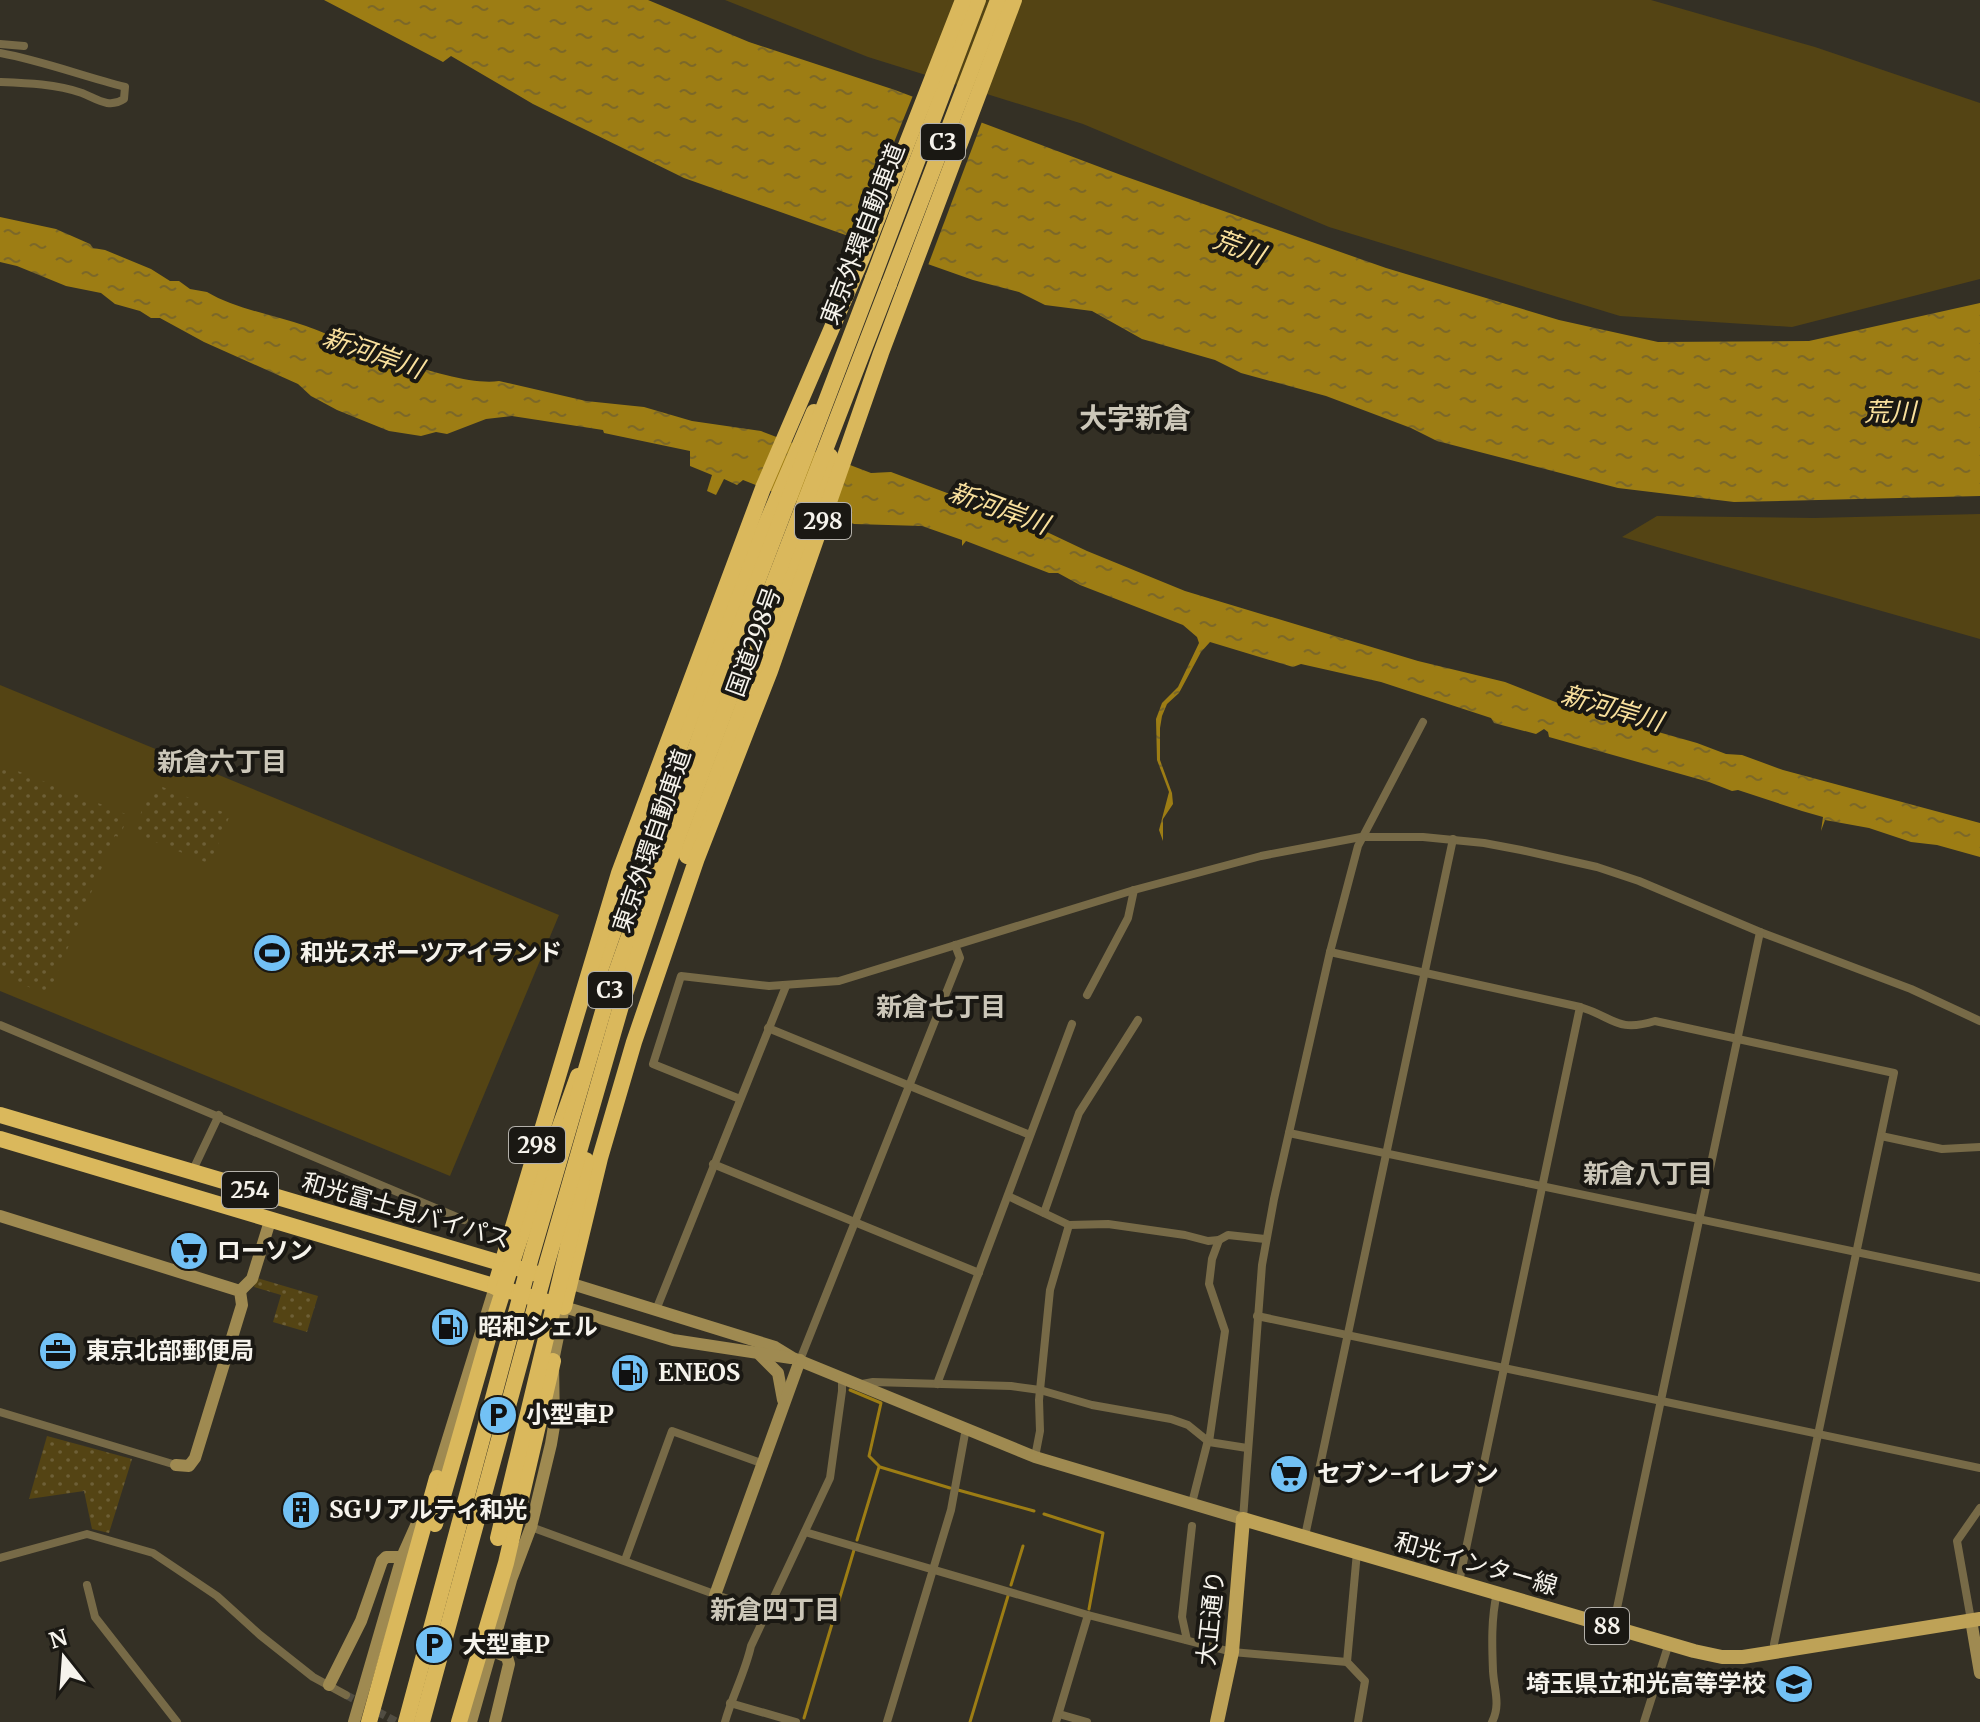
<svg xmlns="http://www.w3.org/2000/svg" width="1980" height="1722" font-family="Merriweather,'Noto Sans JP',serif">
<defs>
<pattern id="park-dots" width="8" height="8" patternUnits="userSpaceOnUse" patternTransform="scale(2)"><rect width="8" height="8" fill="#544414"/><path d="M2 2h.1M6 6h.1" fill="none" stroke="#6d5f36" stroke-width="1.8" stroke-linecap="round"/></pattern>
<pattern id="water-ripples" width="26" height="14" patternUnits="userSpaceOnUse" patternTransform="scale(2)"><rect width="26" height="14" fill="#9d7d14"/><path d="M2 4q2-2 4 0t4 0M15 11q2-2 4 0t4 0" fill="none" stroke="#7c6828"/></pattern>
</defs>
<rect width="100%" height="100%" fill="#343025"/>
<g fill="#544414">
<path d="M 725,0 L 1651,0 L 1815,47 L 1980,103 L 1980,279 L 1792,327 L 1620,316 L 1329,227 L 1083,124 L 868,57 Z"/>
<path d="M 1980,514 L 1980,639 L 1622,537 L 1657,516 L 1814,518 Z"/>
<path d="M 0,685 L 559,915 L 450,1176 L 0,991 Z"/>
</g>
<g fill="url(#park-dots)">
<path d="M 0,764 L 128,815 L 120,837 L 115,836 L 48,995 L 0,975 Z"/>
<path d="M 153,783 L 230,815 L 210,864 L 133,833 Z"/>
<path d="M 257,1278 L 318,1296 L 307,1332 L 273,1322 L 281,1295 L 254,1287 Z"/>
<path d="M 47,1436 L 132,1459 L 109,1533 L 92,1529 L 84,1491 L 29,1499 Z"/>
</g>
<g fill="url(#water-ripples)">
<path d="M 324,0 L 648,0 L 749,42 L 895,90 L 1121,175 L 1386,268 L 1559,320 L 1658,342 L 1809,341 L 1980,303 L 1980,496 L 1734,502 L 1618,488 L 1437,441 L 1411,428 L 1326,396 L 1241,373 L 1215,360 L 1142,339 L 1092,311 L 1045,305 L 1019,292 L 973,280 L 684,178 L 533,104 L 451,56 L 443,62 Z"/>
<path d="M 0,217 L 56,229 L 90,244 L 93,248 L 105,250 L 151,269 L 170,281 L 179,281 L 190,289 L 207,292 C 235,309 275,315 306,326 C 349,342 456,388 499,381 L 586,401 L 644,407 L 692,421 L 761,431 L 871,473 L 891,472 L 1030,524 L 1087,551 L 1185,591 L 1418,661 L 1505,682 L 1563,705 L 1697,743 L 1726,754 L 1742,755 L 1783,770 L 1980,823 L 1980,857 L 1937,845 L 1911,842 L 1869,828 L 1825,820 L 1821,831 L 1823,817 L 1802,811 L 1738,790 L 1732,791 L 1709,782 L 1549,737 L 1548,732 L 1544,729 L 1536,734 L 1494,723 L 1491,718 L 1381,682 L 1301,664 L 1293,667 L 1210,642 L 1201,652 L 1179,693 L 1167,704 L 1162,716 L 1160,728 L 1160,760 L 1172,793 L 1173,804 L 1163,819 L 1163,841 L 1159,830 L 1169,792 L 1157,760 L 1156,719 L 1162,703 L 1178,687 L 1199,643 L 1197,637 L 1183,625 L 1080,585 L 1058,573 L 1049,573 L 966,541 L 962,546 L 962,540 L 922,526 L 854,524 L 743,480 L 737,485 L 724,479 L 716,495 L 707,491 L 712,475 L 690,466 L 690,451 L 604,433 L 603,430 L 512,416 L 486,419 L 447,434 L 436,432 L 421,436 L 389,431 L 337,410 L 311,396 L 298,384 L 204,342 L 160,318 L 151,318 L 140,311 L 115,304 L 101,293 L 66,286 L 17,266 L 0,262 Z"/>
</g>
<path fill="#343025" d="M 914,93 L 983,119 L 927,268 L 854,241 Z"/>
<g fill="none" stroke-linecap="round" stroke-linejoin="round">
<g stroke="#9d7d14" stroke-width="3">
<path d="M 850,1390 L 881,1403 L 869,1456 L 880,1467 L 950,1488"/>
<path d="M 958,1490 L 1034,1511"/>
<path d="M 1044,1514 L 1103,1533 L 1089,1609"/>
<path d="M 857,1540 L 879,1467"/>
<path d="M 1011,1585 L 1023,1546"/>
<path d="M 804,1718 L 854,1550"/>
<path d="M 970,1722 L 1008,1596"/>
</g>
<path stroke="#514d43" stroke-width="8" stroke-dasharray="8 4" stroke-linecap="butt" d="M 346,1695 L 397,1722"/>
<g stroke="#776a47" stroke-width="8">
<path d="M 0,44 L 24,46"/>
<path d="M 0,53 C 43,61 82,76 125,87 L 124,99 C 109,109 97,99 82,93 C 56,84 27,83 0,82"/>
<path d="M 1330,952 L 1580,1007 C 1614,1017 1616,1033 1655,1021 L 1894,1073 L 1774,1644 L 1775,1652"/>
<path d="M 1087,995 L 1128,918 L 1134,890"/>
<path d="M 0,1025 L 464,1220"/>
<path d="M 768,1028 L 1030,1135"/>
<path d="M 740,1099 L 653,1064 L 681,976 L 769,986 L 839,981 L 1134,890 L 1261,856 L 1361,837 L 1423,837 L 1484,843 L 1521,850 L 1597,867 L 1639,881 L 1760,932 L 1911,989 L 1980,1021"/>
<path d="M 1289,1133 L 1980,1278"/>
<path d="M 1881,1136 L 1942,1149 L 1980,1147"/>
<path d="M 713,1164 L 979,1273"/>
<path d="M 192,1172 L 219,1115"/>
<path d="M 1008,1196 L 1069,1225 L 1108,1224 L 1185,1235 L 1208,1241 L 1219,1240 L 1228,1235 L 1265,1239"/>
<path d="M 1044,1213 L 1079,1113 L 1138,1020"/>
<path d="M 656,1310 L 786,986"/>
<path d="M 1257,1316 L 1980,1468"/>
<path d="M 800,1360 L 960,958 L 955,945"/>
<path d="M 862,1384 L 873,1382 L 1011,1386 L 1040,1390 L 1092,1405 L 1171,1419 L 1188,1425 L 1209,1442 L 1247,1448"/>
<path d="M 937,1384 L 1072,1024"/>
<path d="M 0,1412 L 176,1465"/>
<path d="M 1209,1442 L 1225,1331 L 1209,1284 L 1212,1259 L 1219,1240"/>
<path d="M 1035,1457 L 1040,1431 L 1039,1400 L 1050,1290 L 1069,1225"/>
<path d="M 1192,1503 L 1208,1440"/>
<path d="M 1243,1519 L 1262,1265 L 1274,1199 L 1330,952 L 1358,846 L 1423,722"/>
<path d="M 531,1527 L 766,1613"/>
<path d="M 805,1532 L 1088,1615 L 1232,1652 L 1347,1662"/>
<path d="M 1305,1536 L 1453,839"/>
<path d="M 1357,1552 L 1347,1662 L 1365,1681 L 1358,1722"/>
<path d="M 0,1558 L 87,1534 L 153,1553 L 217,1596 L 260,1635 L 313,1677 L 346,1695"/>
<path d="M 625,1560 L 672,1431 L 761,1463"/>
<path d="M 1459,1582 L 1580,1007"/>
<path d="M 87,1585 L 95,1617 L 177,1722"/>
<path d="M 1971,1620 L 1957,1541 L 1980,1508"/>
<path d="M 1613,1627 L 1760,932"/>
<path d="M 1187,1640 L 1182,1617 L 1192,1526"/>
<path d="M 730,1703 L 796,1722"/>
<path d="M 1059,1714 L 1087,1722"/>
<path d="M 725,1722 C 732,1696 745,1673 751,1646 L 830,1478 L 842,1391 L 842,1377"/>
<path d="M 887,1722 L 951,1510 L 966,1428"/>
<path d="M 1056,1722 L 1088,1615"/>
<path d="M 1492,1722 C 1501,1705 1494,1689 1493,1671 C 1492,1646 1491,1618 1497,1593"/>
<path d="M 1644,1722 L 1669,1643"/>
</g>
<g stroke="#9f8a51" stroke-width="12">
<path d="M 0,1216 L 240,1291 L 242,1305 L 195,1458 L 189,1466 L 176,1465"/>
<path d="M 569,1283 L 775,1347 L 793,1358 L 1035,1457 L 1243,1519"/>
<path d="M 240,1291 L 252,1279 L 270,1221"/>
<path d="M 760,1355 L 778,1373 L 783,1400"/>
<path d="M 434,1484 L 495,1287"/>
<path d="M 715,1595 L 800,1360"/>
<path d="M 1971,1620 L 1980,1673"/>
<path d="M 493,1651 L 507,1657 L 509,1664 L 495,1722"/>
<path d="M 329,1685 L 361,1621 L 382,1561 L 386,1557 L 402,1557"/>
<path d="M 354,1722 L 402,1557 L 422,1512"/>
<path d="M 471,1722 L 511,1580 L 531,1527 L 551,1444 L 554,1426 L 553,1361 L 564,1307 L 673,1340 L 791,1358"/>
</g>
<path stroke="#bea257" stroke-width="14" d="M 1217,1722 L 1232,1652 L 1243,1519 L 1694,1651 L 1722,1657 L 1743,1657 L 1980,1619"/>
<g stroke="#dab85c" stroke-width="16">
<path d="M 873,278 L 978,0"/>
<path d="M 889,284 L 998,0"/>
<path d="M 687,856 L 782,602 L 830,456"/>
<path d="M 599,973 L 657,807 L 740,585 L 814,412"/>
<path d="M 0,1115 L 541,1275"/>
<path d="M 0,1139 L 564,1307 L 600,1158 L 634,1042 L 697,858 L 770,671 L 881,353 L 1014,0"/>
<path d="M 518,1244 L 578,1076"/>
<path d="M 495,1287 L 619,873 L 763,488 L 862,258 L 963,0"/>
<path d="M 369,1722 L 437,1478"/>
<path d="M 459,1722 L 506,1563 L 553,1361"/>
</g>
<g stroke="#dab85c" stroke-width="16">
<path d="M 435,1524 L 490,1332 L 518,1244"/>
<path d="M 498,1538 L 567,1251 L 586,1160"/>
<path d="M 406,1722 L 531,1257 L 606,1001 L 722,674 L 873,278"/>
<path d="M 422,1722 L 547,1263 L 621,1006 L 677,839 L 739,673 L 889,284"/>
</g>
</g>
<defs>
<g id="stadium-disc" transform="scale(2)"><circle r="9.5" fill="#72c1f5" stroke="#1a1813"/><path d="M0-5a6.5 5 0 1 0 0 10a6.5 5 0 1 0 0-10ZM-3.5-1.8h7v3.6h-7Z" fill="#111"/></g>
<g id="supermarket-disc" transform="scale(2)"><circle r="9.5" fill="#72c1f5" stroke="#1a1813"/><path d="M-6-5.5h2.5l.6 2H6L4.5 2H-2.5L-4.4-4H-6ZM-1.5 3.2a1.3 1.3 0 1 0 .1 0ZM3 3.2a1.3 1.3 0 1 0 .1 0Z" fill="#111"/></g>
<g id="fuel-disc" transform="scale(2)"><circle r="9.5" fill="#72c1f5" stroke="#1a1813"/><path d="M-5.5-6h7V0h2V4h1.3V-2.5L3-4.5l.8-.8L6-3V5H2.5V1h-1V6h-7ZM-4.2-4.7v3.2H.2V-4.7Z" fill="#111"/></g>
<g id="office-disc" transform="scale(2)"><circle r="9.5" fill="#72c1f5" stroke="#1a1813"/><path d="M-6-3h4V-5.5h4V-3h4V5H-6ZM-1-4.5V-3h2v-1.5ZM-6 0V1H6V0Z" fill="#111"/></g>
<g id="parking-disc" transform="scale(2)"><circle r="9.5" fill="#72c1f5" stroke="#1a1813"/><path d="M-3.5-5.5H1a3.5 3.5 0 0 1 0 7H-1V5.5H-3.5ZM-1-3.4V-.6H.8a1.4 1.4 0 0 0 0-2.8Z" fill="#111"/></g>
<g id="building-disc" transform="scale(2)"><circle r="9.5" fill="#72c1f5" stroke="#1a1813"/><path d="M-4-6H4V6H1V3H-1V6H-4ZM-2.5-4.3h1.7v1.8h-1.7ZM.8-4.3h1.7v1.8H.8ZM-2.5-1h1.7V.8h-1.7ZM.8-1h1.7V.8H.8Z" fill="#111"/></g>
<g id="school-disc" transform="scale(2)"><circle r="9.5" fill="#72c1f5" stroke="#1a1813"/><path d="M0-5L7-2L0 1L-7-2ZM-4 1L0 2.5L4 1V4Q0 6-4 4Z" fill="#111"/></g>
</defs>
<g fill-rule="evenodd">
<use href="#stadium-disc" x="272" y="953"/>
<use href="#supermarket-disc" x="189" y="1251"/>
<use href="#fuel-disc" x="450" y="1327"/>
<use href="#office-disc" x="58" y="1351"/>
<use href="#fuel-disc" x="630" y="1373"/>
<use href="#parking-disc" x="498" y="1415"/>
<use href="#supermarket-disc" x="1289" y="1474"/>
<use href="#building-disc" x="301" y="1510"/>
<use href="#parking-disc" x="434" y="1645"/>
<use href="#school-disc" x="1794" y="1684"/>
</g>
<g text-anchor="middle" stroke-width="8" stroke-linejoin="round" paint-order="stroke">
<g fill="#1a1813" stroke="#b4b1ab" stroke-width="2">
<rect x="921" y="124" width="44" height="36" rx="6"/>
<rect x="795" y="503" width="56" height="36" rx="6"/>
<rect x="588" y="972" width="44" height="36" rx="6"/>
<rect x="509" y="1127" width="56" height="36" rx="6"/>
<rect x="222" y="1172" width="56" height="36" rx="6"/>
<rect x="1585" y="1608" width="44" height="36" rx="6"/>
</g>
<g font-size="22" font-weight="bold" fill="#f6f3ec">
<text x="943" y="150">C3</text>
<text x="823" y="529">298</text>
<text x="610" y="998">C3</text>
<text x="537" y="1153">298</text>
<text x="250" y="1198">254</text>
<text x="1607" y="1634">88</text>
</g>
<g font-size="24" fill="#f6f3ec" stroke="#1a1813">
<text transform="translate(863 234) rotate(-69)" y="8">東京外環自動車道</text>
<text transform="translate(754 642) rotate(-70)" y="8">国道298号</text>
<text transform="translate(652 841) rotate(-71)" y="8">東京外環自動車道</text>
<text transform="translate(406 1211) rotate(16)" y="8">和光富士見バイパス</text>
<text transform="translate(1476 1564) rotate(16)" y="8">和光インター線</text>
<text transform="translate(1211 1618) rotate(-84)" y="8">大正通り</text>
</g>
<g font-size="24" font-weight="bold" fill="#f6f3ec" stroke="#1a1813" text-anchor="start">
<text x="300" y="961">和光スポーツアイランド</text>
<text x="217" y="1259">ローソン</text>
<text x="478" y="1335">昭和シェル</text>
<text x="86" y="1359">東京北部郵便局</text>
<text x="658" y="1381">ENEOS</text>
<text x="526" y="1423">小型車P</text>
<text x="1317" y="1482">セブン-イレブン</text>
<text x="329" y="1518">SGリアルティ和光</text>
<text x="462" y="1653">大型車P</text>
<text x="1766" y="1692" text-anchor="end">埼玉県立和光高等学校</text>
</g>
<g font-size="26" font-style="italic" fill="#f9e09d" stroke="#1a1813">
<text transform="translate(1239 247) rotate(20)" y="9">荒川</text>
<text transform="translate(373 353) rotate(19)" y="9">新河岸川</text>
<text x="1890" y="421">荒川</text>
<text transform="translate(999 508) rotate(20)" y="9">新河岸川</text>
<text transform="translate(1612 708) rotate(16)" y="9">新河岸川</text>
</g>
<g font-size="26" font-weight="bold" fill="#ccc7b9" stroke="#1a1813">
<text x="222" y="771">新倉六丁目</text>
<text x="941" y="1016">新倉七丁目</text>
<text x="1648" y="1183">新倉八丁目</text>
<text x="775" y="1619">新倉四丁目</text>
</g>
<g font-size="28" font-weight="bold" fill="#ccc7b9" stroke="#1a1813">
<text x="1135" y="428">大字新倉</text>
</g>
</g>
<g transform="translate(64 1658) rotate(343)" stroke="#1a1813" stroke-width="6" paint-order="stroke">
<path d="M0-6L14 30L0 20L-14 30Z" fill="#f6f3ec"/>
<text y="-12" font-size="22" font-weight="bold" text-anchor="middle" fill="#f6f3ec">N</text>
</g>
</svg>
